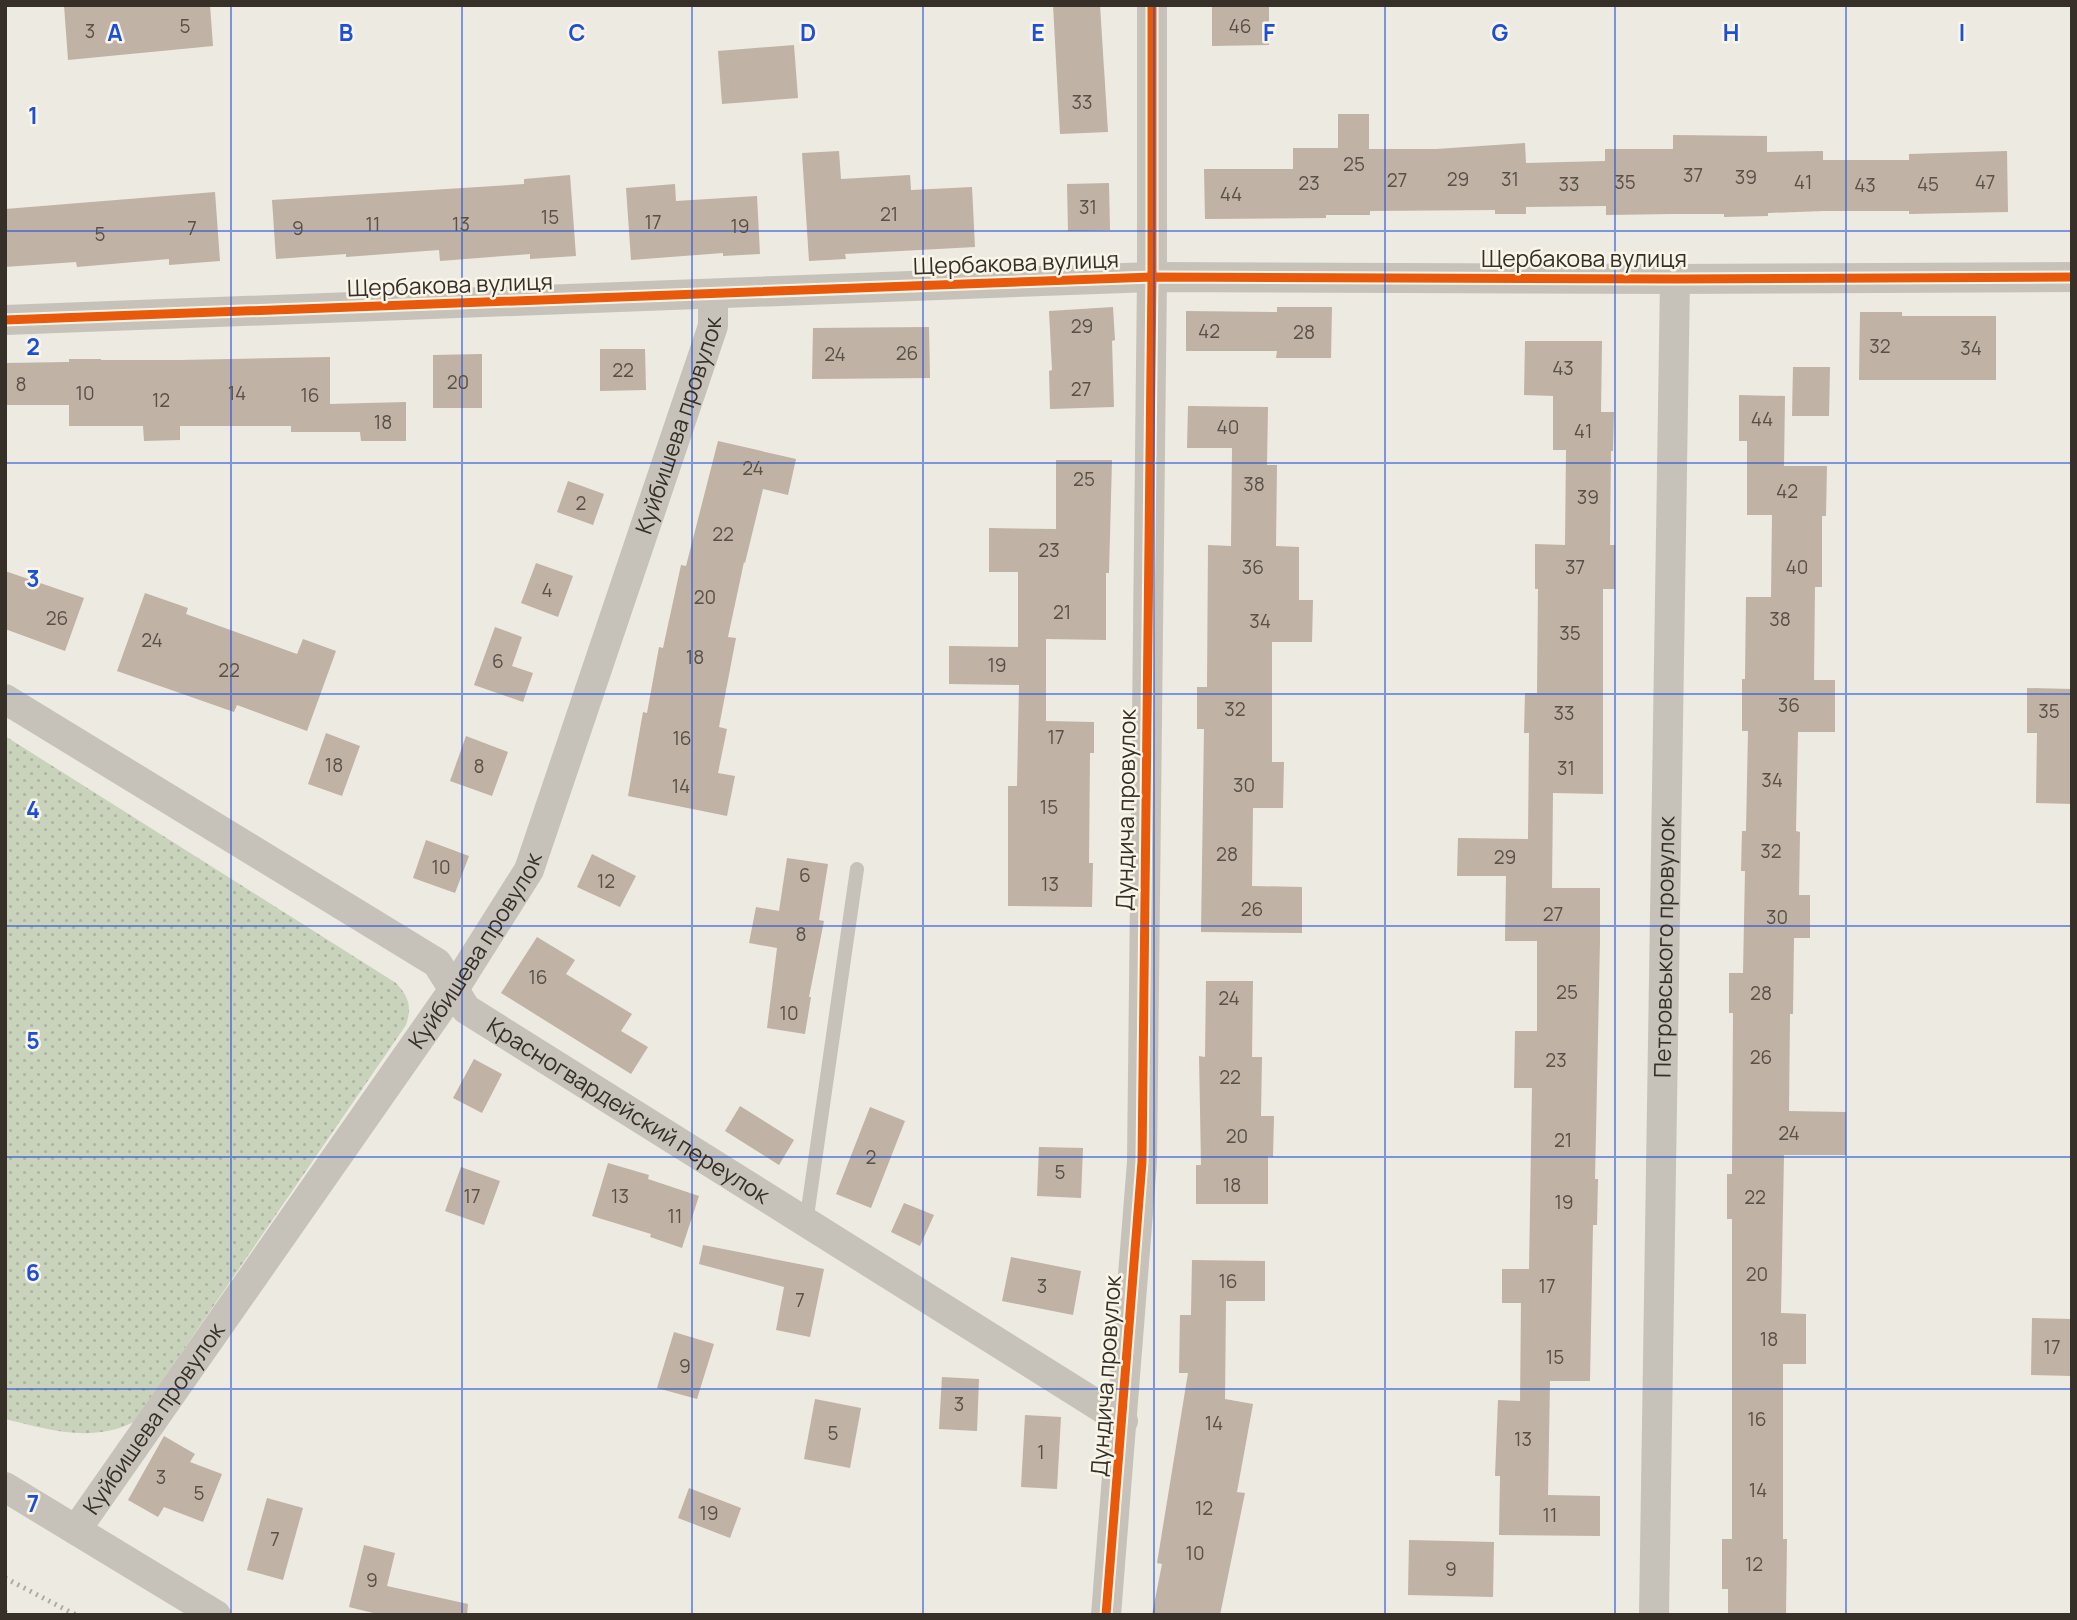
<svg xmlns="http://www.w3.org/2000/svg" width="2077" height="1620" font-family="Manrope,sans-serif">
<defs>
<pattern id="grass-dots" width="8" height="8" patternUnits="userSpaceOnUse" patternTransform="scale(1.75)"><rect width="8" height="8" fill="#c9d3bc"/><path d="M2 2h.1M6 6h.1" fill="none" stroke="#adb5a2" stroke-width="1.8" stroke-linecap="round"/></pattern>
</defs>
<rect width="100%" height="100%" fill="#edeae2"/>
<path fill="url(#grass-dots)" d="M 5,736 L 396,983 C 409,997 412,1007 406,1025 L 134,1422 C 91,1443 50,1430 5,1419 Z"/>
<g fill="#c0b2a4">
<path d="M 64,5 L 210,5 L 213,46 L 68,60 Z"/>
<path d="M 1053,5 L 1100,5 L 1108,132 L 1060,134 Z"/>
<path d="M 1212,7 L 1269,7 L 1269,45 L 1212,46 Z"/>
<path d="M 794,45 L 798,98 L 722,104 L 718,51 Z"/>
<path d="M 1338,114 L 1369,114 L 1369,149 L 1436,149 L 1525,143 L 1526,163 L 1605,161 L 1605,149 L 1673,149 L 1673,135 L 1767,136 L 1767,152 L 1823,151 L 1823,160 L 1909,160 L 1909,154 L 2007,151 L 2008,212 L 1909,214 L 1909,211 L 1823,211 L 1768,213 L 1768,216 L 1724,217 L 1724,214 L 1674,214 L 1606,215 L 1606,206 L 1526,207 L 1526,214 L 1495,214 L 1495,210 L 1370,211 L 1370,215 L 1326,215 L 1326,218 L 1205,219 L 1204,169 L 1293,169 L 1293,148 L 1338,148 Z"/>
<path d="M 839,151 L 841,179 L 910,175 L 911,190 L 972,187 L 975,247 L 845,254 L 846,259 L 809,261 L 802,153 Z"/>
<path d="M 570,175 L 576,256 L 530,259 L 530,254 L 440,261 L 439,250 L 346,257 L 346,254 L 276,259 L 272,200 L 524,184 L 524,179 Z"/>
<path d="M 1109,183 L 1110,230 L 1068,231 L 1067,184 Z"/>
<path d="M 675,184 L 676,201 L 757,196 L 760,254 L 723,256 L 723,253 L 631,260 L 626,188 Z"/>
<path d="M 215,192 L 220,261 L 169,265 L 169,259 L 77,267 L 76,262 L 5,267 L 5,209 Z"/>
<path d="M 1113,307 L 1115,340 L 1112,341 L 1114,407 L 1050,409 L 1049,371 L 1052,370 L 1049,311 Z"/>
<path d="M 1277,307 L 1332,307 L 1331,358 L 1276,358 L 1277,351 L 1186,351 L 1186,311 L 1277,312 Z"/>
<path d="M 1860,312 L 1902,312 L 1902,316 L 1996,316 L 1996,380 L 1859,380 Z"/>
<path d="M 929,327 L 930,378 L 812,379 L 813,328 Z"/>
<path d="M 1525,341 L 1602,341 L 1601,412 L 1614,412 L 1613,451 L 1611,451 L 1610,545 L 1615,545 L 1615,589 L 1603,589 L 1603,794 L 1553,793 L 1552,888 L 1600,888 L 1600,941 L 1595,1179 L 1598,1179 L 1597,1225 L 1593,1225 L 1590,1381 L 1550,1381 L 1548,1495 L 1600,1496 L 1600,1536 L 1499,1535 L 1500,1476 L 1495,1476 L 1498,1400 L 1520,1401 L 1521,1303 L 1502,1303 L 1502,1269 L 1529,1269 L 1532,1088 L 1514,1088 L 1515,1031 L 1537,1031 L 1537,941 L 1505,941 L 1506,876 L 1457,876 L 1458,838 L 1528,839 L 1529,733 L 1524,733 L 1525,693 L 1537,693 L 1538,589 L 1535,589 L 1535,544 L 1565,545 L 1566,450 L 1553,450 L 1553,396 L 1524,395 Z"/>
<path d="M 600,349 L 645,349 L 646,390 L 600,391 Z"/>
<path d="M 482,354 L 482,408 L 433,408 L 433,355 Z"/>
<path d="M 330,357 L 330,404 L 406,402 L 406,441 L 361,441 L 360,432 L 291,432 L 291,426 L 180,426 L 180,440 L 144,441 L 143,426 L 69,426 L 69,405 L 5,405 L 5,363 L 69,362 L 69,359 L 101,359 L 101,360 L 180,360 Z"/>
<path d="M 1793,367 L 1830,367 L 1829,416 L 1792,416 Z"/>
<path d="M 1739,395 L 1785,396 L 1784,466 L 1827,466 L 1826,516 L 1822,516 L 1822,587 L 1815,587 L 1814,680 L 1835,680 L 1835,732 L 1798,732 L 1796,831 L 1800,832 L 1799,895 L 1810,895 L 1810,938 L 1794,938 L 1793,1014 L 1790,1014 L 1789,1111 L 1846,1112 L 1846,1155 L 1784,1155 L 1781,1313 L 1806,1314 L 1806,1364 L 1783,1364 L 1783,1539 L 1787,1539 L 1786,1615 L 1728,1615 L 1728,1589 L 1722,1589 L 1722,1539 L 1732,1539 L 1732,1219 L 1727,1219 L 1727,1174 L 1732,1174 L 1733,1013 L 1729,1013 L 1729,973 L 1743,973 L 1745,871 L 1741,871 L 1742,831 L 1746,831 L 1748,731 L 1742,731 L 1742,679 L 1745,679 L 1746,597 L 1771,597 L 1772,515 L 1747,515 L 1747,441 L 1739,441 Z"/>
<path d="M 1188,406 L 1268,407 L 1267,465 L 1277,465 L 1276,546 L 1299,547 L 1299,600 L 1313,600 L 1312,642 L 1272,642 L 1272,762 L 1284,762 L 1283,808 L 1253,808 L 1252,886 L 1302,887 L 1302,933 L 1201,932 L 1204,729 L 1197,729 L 1197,687 L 1207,687 L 1208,545 L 1231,546 L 1232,448 L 1187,448 Z"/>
<path d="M 718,441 L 796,459 L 788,495 L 763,489 L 745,563 L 744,562 L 728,637 L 736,638 L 719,727 L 727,729 L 718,773 L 735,776 L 727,816 L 628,796 L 643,712 L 647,713 L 659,647 L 663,648 L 681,565 L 686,566 Z"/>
<path d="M 1056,460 L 1112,460 L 1109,573 L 1106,573 L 1106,640 L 1046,639 L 1046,721 L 1094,722 L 1094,753 L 1090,753 L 1089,863 L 1093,863 L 1092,907 L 1008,906 L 1008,786 L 1017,786 L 1019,685 L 949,684 L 949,646 L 1018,647 L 1018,572 L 989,572 L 989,528 L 1056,529 Z"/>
<path d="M 568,481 L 604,494 L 593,525 L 557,512 Z"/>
<path d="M 536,563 L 573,576 L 558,617 L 521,603 Z"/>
<path d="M 5,571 L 84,598 L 65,651 L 5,629 Z"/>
<path d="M 145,593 L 188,608 L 186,614 L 297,654 L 303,639 L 336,651 L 307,731 L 237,705 L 234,712 L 117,671 Z"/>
<path d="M 495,627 L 522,637 L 512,666 L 533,673 L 523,702 L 474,685 Z"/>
<path d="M 2027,688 L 2072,689 L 2072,804 L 2036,803 L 2037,733 L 2027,733 Z"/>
<path d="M 326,733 L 360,746 L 342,796 L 308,784 Z"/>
<path d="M 466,736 L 508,752 L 492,796 L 450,781 Z"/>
<path d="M 426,840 L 469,856 L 455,893 L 413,878 Z"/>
<path d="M 592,854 L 636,876 L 620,907 L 577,887 Z"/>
<path d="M 787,858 L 828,864 L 819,920 L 824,921 L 809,997 L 811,997 L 805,1034 L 767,1028 L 777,948 L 749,943 L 756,907 L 779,911 Z"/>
<path d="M 537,937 L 575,960 L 566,974 L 632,1014 L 621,1031 L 648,1047 L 631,1074 L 501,993 Z"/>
<path d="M 1206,981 L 1253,981 L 1252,1057 L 1262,1057 L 1261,1116 L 1274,1116 L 1273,1157 L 1268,1156 L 1268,1204 L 1196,1204 L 1196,1165 L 1201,1165 L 1199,1056 L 1205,1057 Z"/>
<path d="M 474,1059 L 502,1074 L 482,1113 L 453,1098 Z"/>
<path d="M 740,1106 L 794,1140 L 779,1165 L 725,1131 Z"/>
<path d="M 870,1107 L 905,1121 L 871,1208 L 836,1194 Z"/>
<path d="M 1039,1147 L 1083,1148 L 1081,1198 L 1037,1196 Z"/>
<path d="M 608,1163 L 649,1175 L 648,1179 L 699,1196 L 682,1248 L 650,1237 L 651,1234 L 592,1216 Z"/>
<path d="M 461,1167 L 500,1181 L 484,1225 L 445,1211 Z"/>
<path d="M 904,1203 L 934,1215 L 920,1246 L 891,1232 Z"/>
<path d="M 703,1245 L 824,1269 L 810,1337 L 776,1330 L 784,1287 L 699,1264 Z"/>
<path d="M 1011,1257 L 1081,1271 L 1073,1315 L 1002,1301 Z"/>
<path d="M 1192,1260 L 1265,1261 L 1265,1301 L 1226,1301 L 1225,1399 L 1253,1404 L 1237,1492 L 1245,1493 L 1220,1615 L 1152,1615 L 1162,1564 L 1157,1563 L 1188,1373 L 1179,1373 L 1180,1315 L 1191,1315 Z"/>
<path d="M 2032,1318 L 2072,1319 L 2072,1376 L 2031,1375 Z"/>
<path d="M 674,1332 L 714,1344 L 697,1399 L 657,1388 Z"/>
<path d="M 942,1377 L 979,1379 L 977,1431 L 939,1429 Z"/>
<path d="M 815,1399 L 861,1408 L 850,1468 L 804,1459 Z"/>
<path d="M 1025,1415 L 1061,1417 L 1057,1489 L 1021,1487 Z"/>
<path d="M 164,1436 L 195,1454 L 190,1462 L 222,1474 L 203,1522 L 164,1507 L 158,1517 L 128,1500 Z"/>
<path d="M 689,1488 L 741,1508 L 730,1538 L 678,1518 Z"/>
<path d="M 267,1498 L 303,1508 L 283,1580 L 247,1570 Z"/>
<path d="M 1409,1540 L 1494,1542 L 1493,1597 L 1408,1595 Z"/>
<path d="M 364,1545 L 395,1553 L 387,1586 L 468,1604 L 467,1615 L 381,1615 L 349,1607 Z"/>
</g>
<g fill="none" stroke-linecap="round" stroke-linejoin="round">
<path stroke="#c6c2ba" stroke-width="14" d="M 806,1223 L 857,869"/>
<g stroke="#c6c2ba" stroke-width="30">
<path d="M 5,320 L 1152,277 L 1675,279 L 2072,277"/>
<path id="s1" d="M 5,699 L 437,963 L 466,1009 L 1123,1421"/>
<path d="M 5,1487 L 216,1615"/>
<path id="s2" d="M 76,1530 L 454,989 L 529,870 L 713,326 L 713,294"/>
<path d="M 1106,1615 L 1142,1162 L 1152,277 L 1152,5"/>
<path id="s3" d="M 1654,1615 L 1675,279"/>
</g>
<g stroke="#aeaba5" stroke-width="5" stroke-dasharray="2 5" stroke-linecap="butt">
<path d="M 5,1578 L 76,1615"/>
<path d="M 5,1612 L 11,1615"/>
</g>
<g stroke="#f9f6e9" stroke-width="13">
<g id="cycleway">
<path d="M 5,320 L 1152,277 L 1675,279 L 2072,277"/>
<path d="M 1106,1615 L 1142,1162 L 1152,277 L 1152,5"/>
</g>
</g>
<use href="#cycleway" stroke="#e8590c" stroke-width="9"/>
</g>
<path fill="none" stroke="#1d4ed8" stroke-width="2" stroke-opacity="0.55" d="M 231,5 L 231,1615M 462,5 L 462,1615M 692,5 L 692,1615M 923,5 L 923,1615M 1154,5 L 1154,1615M 1385,5 L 1385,1615M 1615,5 L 1615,1615M 1846,5 L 1846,1615M 5,231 L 2072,231M 5,463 L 2072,463M 5,694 L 2072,694M 5,926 L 2072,926M 5,1157 L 2072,1157M 5,1389 L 2072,1389"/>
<g text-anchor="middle" stroke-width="5" stroke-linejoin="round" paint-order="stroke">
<g font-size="19" fill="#595048">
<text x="185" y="33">5</text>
<text x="1240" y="33">46</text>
<text x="90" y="38">3</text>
<text x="1082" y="109">33</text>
<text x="1354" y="171">25</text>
<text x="1693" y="182">37</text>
<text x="1746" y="184">39</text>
<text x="1458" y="186">29</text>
<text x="1510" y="186">31</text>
<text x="1397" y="187">27</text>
<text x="1625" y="189">35</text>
<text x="1803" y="189">41</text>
<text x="1985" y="189">47</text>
<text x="1309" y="190">23</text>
<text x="1569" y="191">33</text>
<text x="1928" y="191">45</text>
<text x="1865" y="192">43</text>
<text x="1231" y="201">44</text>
<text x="1088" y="214">31</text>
<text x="889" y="221">21</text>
<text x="550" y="224">15</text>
<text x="653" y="229">17</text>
<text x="373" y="231">11</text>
<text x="461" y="231">13</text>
<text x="740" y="233">19</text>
<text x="192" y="235">7</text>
<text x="298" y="235">9</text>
<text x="100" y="241">5</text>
<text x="1082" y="333">29</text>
<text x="1209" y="338">42</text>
<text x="1304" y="339">28</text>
<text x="1880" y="353">32</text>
<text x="1971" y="355">34</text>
<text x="907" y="360">26</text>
<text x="835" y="361">24</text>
<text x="1563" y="375">43</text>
<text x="623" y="377">22</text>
<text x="458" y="389">20</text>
<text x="21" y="391">8</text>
<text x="1081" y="396">27</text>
<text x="85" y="400">10</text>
<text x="237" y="400">14</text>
<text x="310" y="402">16</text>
<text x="161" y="407">12</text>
<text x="1762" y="426">44</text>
<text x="383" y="429">18</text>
<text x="1228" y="434">40</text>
<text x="1583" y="438">41</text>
<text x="753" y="475">24</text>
<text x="1084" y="486">25</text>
<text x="1254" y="491">38</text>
<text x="1787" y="498">42</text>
<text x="1588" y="504">39</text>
<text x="581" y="510">2</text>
<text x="723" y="541">22</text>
<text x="1049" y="557">23</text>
<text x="1253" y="574">36</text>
<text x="1575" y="574">37</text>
<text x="1797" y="574">40</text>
<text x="547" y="597">4</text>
<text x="705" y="604">20</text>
<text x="1062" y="619">21</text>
<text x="57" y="625">26</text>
<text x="1780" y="626">38</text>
<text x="1260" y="628">34</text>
<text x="1570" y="640">35</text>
<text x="152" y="647">24</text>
<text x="695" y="664">18</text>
<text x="498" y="668">6</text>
<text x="997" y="672">19</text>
<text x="229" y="677">22</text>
<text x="1789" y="712">36</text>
<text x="1235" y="716">32</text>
<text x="2049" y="718">35</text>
<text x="1564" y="720">33</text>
<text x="1056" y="744">17</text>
<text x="682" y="745">16</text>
<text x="334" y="772">18</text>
<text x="479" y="773">8</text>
<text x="1566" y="775">31</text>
<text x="1772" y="787">34</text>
<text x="1244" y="792">30</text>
<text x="681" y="793">14</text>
<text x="1049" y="814">15</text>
<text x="1771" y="858">32</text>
<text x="1227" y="861">28</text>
<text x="1505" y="864">29</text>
<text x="441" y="874">10</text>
<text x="805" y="882">6</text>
<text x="606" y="888">12</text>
<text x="1050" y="891">13</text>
<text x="1252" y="916">26</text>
<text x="1553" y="921">27</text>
<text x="1777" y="924">30</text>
<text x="801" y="941">8</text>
<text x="538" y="984">16</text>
<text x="1567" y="999">25</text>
<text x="1761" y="1000">28</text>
<text x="1229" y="1005">24</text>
<text x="789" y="1020">10</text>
<text x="1761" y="1064">26</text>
<text x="1556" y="1067">23</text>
<text x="1230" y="1084">22</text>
<text x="1789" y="1140">24</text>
<text x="1237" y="1143">20</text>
<text x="1563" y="1147">21</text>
<text x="871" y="1164">2</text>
<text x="1060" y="1179">5</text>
<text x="1232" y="1192">18</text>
<text x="472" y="1203">17</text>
<text x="620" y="1203">13</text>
<text x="1755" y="1204">22</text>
<text x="1564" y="1209">19</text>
<text x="675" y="1223">11</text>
<text x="1757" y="1281">20</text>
<text x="1228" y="1288">16</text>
<text x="1042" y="1293">3</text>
<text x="1547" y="1293">17</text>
<text x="800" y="1307">7</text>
<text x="1769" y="1346">18</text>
<text x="2052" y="1354">17</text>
<text x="1555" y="1364">15</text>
<text x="685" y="1373">9</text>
<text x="959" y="1411">3</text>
<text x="1757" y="1426">16</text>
<text x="1214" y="1430">14</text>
<text x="833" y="1440">5</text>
<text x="1523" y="1446">13</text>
<text x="1041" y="1459">1</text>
<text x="161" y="1484">3</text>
<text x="1758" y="1497">14</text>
<text x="199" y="1500">5</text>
<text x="1204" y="1515">12</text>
<text x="709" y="1520">19</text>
<text x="1550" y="1522">11</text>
<text x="275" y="1546">7</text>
<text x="1195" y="1560">10</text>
<text x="1754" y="1571">12</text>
<text x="1451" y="1576">9</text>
<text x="372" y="1587">9</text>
</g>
<g font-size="23" fill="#373029" stroke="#f9f6e9">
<text x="1584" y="267">Щербакова вулиця</text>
<text transform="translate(1016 263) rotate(-2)" y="8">Щербакова вулиця</text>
<text transform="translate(450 285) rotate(-2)" y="8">Щербакова вулиця</text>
<text dy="8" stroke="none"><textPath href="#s2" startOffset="1270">Куйбишева провулок</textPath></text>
<text transform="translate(1126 810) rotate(-89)" y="8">Дундича провулок</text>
<text dy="8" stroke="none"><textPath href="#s3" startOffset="668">Петровського провулок</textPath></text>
<text dy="8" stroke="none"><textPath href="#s2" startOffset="704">Куйбишева провулок</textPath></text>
<text dy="8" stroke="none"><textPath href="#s1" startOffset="752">Красногвардейский переулок</textPath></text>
<text transform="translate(1106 1376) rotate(-86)" y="8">Дундича провулок</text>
<text dy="8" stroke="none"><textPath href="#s2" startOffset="136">Куйбишева провулок</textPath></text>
</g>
</g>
<g font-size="23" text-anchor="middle" font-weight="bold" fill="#1d4ed8" stroke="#f9f6e9" stroke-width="5" stroke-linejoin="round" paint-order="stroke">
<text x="115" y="41">A</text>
<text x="346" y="41">B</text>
<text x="577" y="41">C</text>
<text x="808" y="41">D</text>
<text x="1038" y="41">E</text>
<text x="1269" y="41">F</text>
<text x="1500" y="41">G</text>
<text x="1731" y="41">H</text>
<text x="1962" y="41">I</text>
<text x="33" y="124">1</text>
<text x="33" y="355">2</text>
<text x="33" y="587">3</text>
<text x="33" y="818">4</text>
<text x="33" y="1049">5</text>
<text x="33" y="1281">6</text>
<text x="33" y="1512">7</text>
</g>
<rect width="2077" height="1620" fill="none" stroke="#373029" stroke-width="14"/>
</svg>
